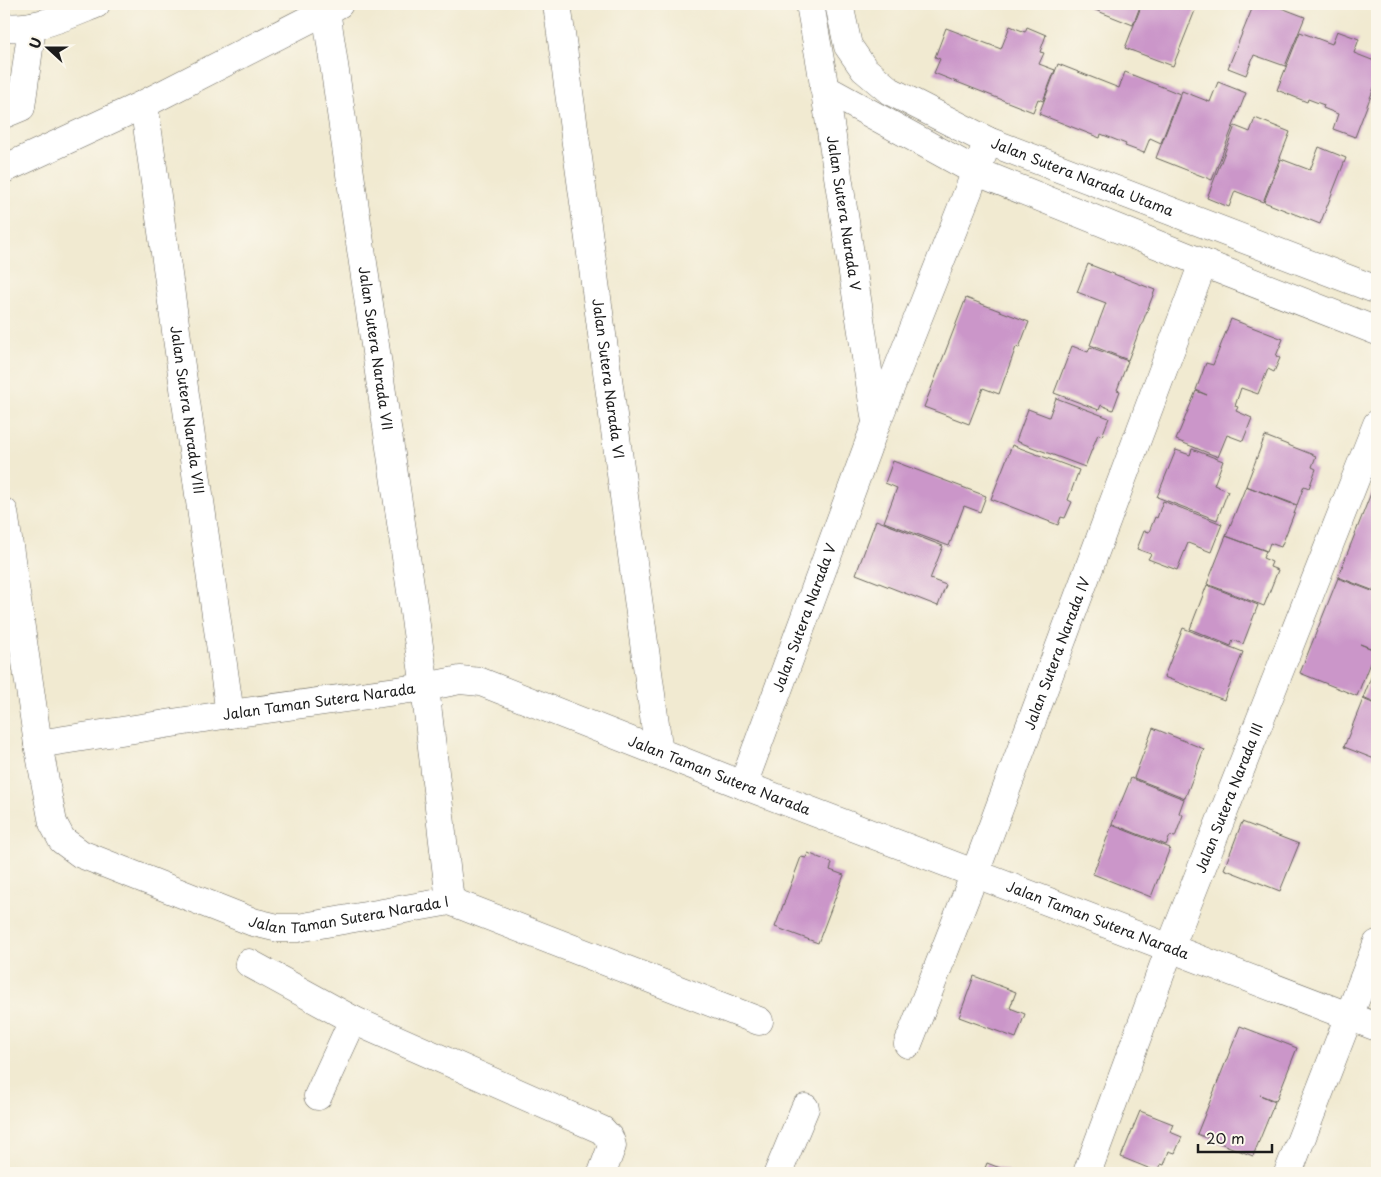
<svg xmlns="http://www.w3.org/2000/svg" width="1381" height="1177" font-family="'Playpen Sans',sans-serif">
<rect width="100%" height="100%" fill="#fbf7ec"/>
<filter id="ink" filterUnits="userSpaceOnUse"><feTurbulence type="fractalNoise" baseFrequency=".02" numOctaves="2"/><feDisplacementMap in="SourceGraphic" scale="10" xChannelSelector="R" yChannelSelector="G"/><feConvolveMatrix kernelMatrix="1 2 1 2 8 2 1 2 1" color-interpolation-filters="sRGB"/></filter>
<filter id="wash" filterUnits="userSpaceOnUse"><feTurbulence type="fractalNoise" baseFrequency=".0096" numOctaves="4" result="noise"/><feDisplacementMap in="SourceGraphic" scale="20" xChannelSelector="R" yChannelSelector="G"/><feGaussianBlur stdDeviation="1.12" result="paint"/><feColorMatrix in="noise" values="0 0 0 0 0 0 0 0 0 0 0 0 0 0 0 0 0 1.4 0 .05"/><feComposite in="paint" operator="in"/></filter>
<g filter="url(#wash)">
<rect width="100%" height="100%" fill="#f1ead1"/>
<g id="blocks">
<g fill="#cb96c9">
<path d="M 1080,4 L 1141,4 L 1133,25 Z"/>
<path d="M 1142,4 L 1184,4 L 1196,8 L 1173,66 L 1125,48 Z"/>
<path d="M 1254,4 L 1271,4 L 1305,17 L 1285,66 L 1254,55 L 1246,75 L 1228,68 Z"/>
<path d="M 1010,26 L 1025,32 L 1027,27 L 1046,35 L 1040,52 L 1044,53 L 1039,64 L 1055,70 L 1043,101 L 1038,99 L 1033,112 L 934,73 L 940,59 L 935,57 L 946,28 L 1001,49 Z"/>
<path d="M 1337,31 L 1359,39 L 1354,53 L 1377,62 L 1377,80 L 1355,137 L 1333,129 L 1338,114 L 1323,108 L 1324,105 L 1308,99 L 1307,102 L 1277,90 L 1300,32 L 1332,44 Z"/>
<path d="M 1058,64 L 1119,88 L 1125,72 L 1180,94 L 1161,143 L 1150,138 L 1144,153 L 1125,146 L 1126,144 L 1101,134 L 1100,138 L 1039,114 Z"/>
<path d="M 1218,82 L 1246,93 L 1212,180 L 1156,158 L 1182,91 L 1210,102 Z"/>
<path d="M 1255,118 L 1290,132 L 1263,202 L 1235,191 L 1229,207 L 1207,198 L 1235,126 L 1250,132 Z"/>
<path d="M 1319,147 L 1346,158 L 1320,224 L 1264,202 L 1281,159 L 1310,170 Z"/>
<path d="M 1088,264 L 1155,290 L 1128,360 L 1090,345 L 1106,303 L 1077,292 Z"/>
<path d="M 966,298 L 1029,322 L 1019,348 L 1016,347 L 999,394 L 983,388 L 969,424 L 924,407 Z"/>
<path d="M 1231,319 L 1283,339 L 1276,356 L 1280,358 L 1274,372 L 1268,369 L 1258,394 L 1241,388 L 1235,406 L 1238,407 L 1236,411 L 1252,418 L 1243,441 L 1227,435 L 1218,457 L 1176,440 L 1196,391 L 1207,395 L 1196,390 L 1206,363 L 1213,365 Z"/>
<path d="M 1072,346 L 1088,352 L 1090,347 L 1128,361 L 1117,390 L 1120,391 L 1113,410 L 1101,405 L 1099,410 L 1054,393 Z"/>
<path d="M 1056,398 L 1109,418 L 1102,436 L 1098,434 L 1085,467 L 1016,441 L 1028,409 L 1049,417 Z"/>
<path d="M 1265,436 L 1316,456 L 1312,467 L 1316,469 L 1309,488 L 1304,486 L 1297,505 L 1246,486 Z"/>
<path d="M 1012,445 L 1079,470 L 1068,500 L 1072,502 L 1065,518 L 1061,517 L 1058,525 L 991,499 Z"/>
<path d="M 1192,449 L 1223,461 L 1214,485 L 1228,491 L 1217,520 L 1157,497 L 1176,450 L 1190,455 Z"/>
<path d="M 893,461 L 986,496 L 980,512 L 964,506 L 949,546 L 884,522 L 897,488 L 885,483 Z"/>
<path d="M 1377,478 L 1377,592 L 1338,577 Z"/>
<path d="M 1246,486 L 1297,506 L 1281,547 L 1270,543 L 1267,551 L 1226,536 Z"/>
<path d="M 1163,501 L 1222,524 L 1211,552 L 1188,543 L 1177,570 L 1148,559 L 1151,554 L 1137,549 L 1144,531 L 1149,532 L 1155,517 L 1157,518 Z"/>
<path d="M 876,520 L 943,546 L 930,579 L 946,585 L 938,606 L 856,574 Z"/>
<path d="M 1226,536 L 1266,551 L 1263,558 L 1272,562 L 1270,567 L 1278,570 L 1264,606 L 1207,584 Z"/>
<path d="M 1338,578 L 1377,593 L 1377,643 L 1375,650 L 1360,644 L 1375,650 L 1357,696 L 1300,673 Z"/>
<path d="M 1207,585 L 1258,605 L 1243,644 L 1233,640 L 1231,646 L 1190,629 Z"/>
<path d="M 1183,628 L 1243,652 L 1224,700 L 1164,677 Z"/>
<path d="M 1377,662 L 1377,704 L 1363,698 Z"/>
<path d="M 1363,699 L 1377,705 L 1377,760 L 1344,747 Z"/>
<path d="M 1153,728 L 1204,749 L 1185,798 L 1134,778 Z"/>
<path d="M 1131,778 L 1184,799 L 1179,813 L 1183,815 L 1175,837 L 1170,836 L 1166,845 L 1112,824 Z"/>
<path d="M 1242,822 L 1299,844 L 1280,891 L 1224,869 Z"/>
<path d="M 1112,825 L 1170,848 L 1151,897 L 1093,874 Z"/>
<path d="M 808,853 L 832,863 L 830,870 L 844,875 L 818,943 L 775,927 L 801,857 L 806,858 Z"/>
<path d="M 974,976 L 1016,992 L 1010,1008 L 1025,1014 L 1016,1038 L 959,1017 Z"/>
<path d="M 1240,1026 L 1297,1048 L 1276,1101 L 1260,1095 L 1275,1102 L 1253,1156 L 1197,1134 Z"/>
<path d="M 1140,1111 L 1173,1124 L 1170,1132 L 1182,1137 L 1175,1153 L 1169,1151 L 1164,1165 L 1161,1164 L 1158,1172 L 1121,1157 Z"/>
<path d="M 987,1163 L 1013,1173 L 983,1173 Z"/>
</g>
</g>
</g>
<g filter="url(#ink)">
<use href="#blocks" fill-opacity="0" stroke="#67645b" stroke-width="1"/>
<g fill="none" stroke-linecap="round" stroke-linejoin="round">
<g stroke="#67645b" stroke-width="29">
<g id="minor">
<path id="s1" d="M 557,4 L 659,753"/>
<path id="s2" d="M 810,4 L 821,66 L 876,422"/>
<path id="s3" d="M 839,4 L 848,46 L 864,69 L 890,91 L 988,141 L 1377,290"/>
<path id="s4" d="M 326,10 L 425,687 L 450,901"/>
<path d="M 4,27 C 37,30 66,16 96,4"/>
<path d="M 824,88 L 975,171 L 1203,263 L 1377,331"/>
<path id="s5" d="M 144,104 L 230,714"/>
<path d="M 4,114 L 21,107 L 32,26"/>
<path d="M 4,169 L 144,104 L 339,4"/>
<path id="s6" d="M 4,512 L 38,744 L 53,823 L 62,840 L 81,854 L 253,922 L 278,928 L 298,928 L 450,901 L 759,1021"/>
<path id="s7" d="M 38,744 L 230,714 L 425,687 L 460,680 L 481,682 L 743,785 L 1377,1027"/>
<path id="s8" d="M 743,785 L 876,424 L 988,141"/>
<path d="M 249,963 L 353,1020 L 602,1130 L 610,1139 L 612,1146 L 602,1173"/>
<path id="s9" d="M 908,1044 L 975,873 L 1203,263"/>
<path d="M 318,1096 L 353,1020"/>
<path d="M 778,1173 L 805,1108"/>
<path id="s10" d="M 1087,1173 L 1170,948 L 1377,424"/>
<path d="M 1288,1173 L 1377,944"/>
</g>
</g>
<use href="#minor" stroke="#fff" stroke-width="28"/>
</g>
</g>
<g text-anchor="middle" stroke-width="4.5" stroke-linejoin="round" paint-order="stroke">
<g font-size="14" fill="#1c1c1c" stroke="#fbf7ec">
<text dy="5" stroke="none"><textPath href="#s3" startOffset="316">Jalan Sutera Narada Utama</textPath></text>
<text dy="5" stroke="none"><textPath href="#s2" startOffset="212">Jalan Sutera Narada V</textPath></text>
<text dy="5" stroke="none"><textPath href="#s4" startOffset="342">Jalan Sutera Narada VII</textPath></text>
<text dy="5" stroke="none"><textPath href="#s1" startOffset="378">Jalan Sutera Narada VI</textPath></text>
<text dy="5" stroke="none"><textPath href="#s5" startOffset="309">Jalan Sutera Narada VIII</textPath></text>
<text dy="5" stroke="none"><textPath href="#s8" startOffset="178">Jalan Sutera Narada V</textPath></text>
<text dy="5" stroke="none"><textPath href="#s9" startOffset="418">Jalan Sutera Narada IV</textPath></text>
<text dy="5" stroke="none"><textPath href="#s7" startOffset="284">Jalan Taman Sutera Narada</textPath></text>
<text dy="5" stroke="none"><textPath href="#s7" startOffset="704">Jalan Taman Sutera Narada</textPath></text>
<text dy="5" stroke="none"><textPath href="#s10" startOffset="401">Jalan Sutera Narada III</textPath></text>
<text dy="5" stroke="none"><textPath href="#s6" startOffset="640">Jalan Taman Sutera Narada I</textPath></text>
<text dy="5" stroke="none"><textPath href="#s7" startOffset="1109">Jalan Taman Sutera Narada</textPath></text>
</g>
</g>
<rect width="1381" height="1177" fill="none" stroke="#fbf7ec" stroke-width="20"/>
<g transform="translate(48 48) rotate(291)" stroke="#fbf7ec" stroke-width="4" paint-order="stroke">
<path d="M0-4L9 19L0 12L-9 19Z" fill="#1c1c1c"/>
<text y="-8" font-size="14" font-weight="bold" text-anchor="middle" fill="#1c1c1c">U</text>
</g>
<path d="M1198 1144v8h74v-8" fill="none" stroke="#1c1c1c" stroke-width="2.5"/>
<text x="1206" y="1144" font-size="15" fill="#1c1c1c" stroke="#fbf7ec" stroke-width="4" paint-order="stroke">20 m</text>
</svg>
